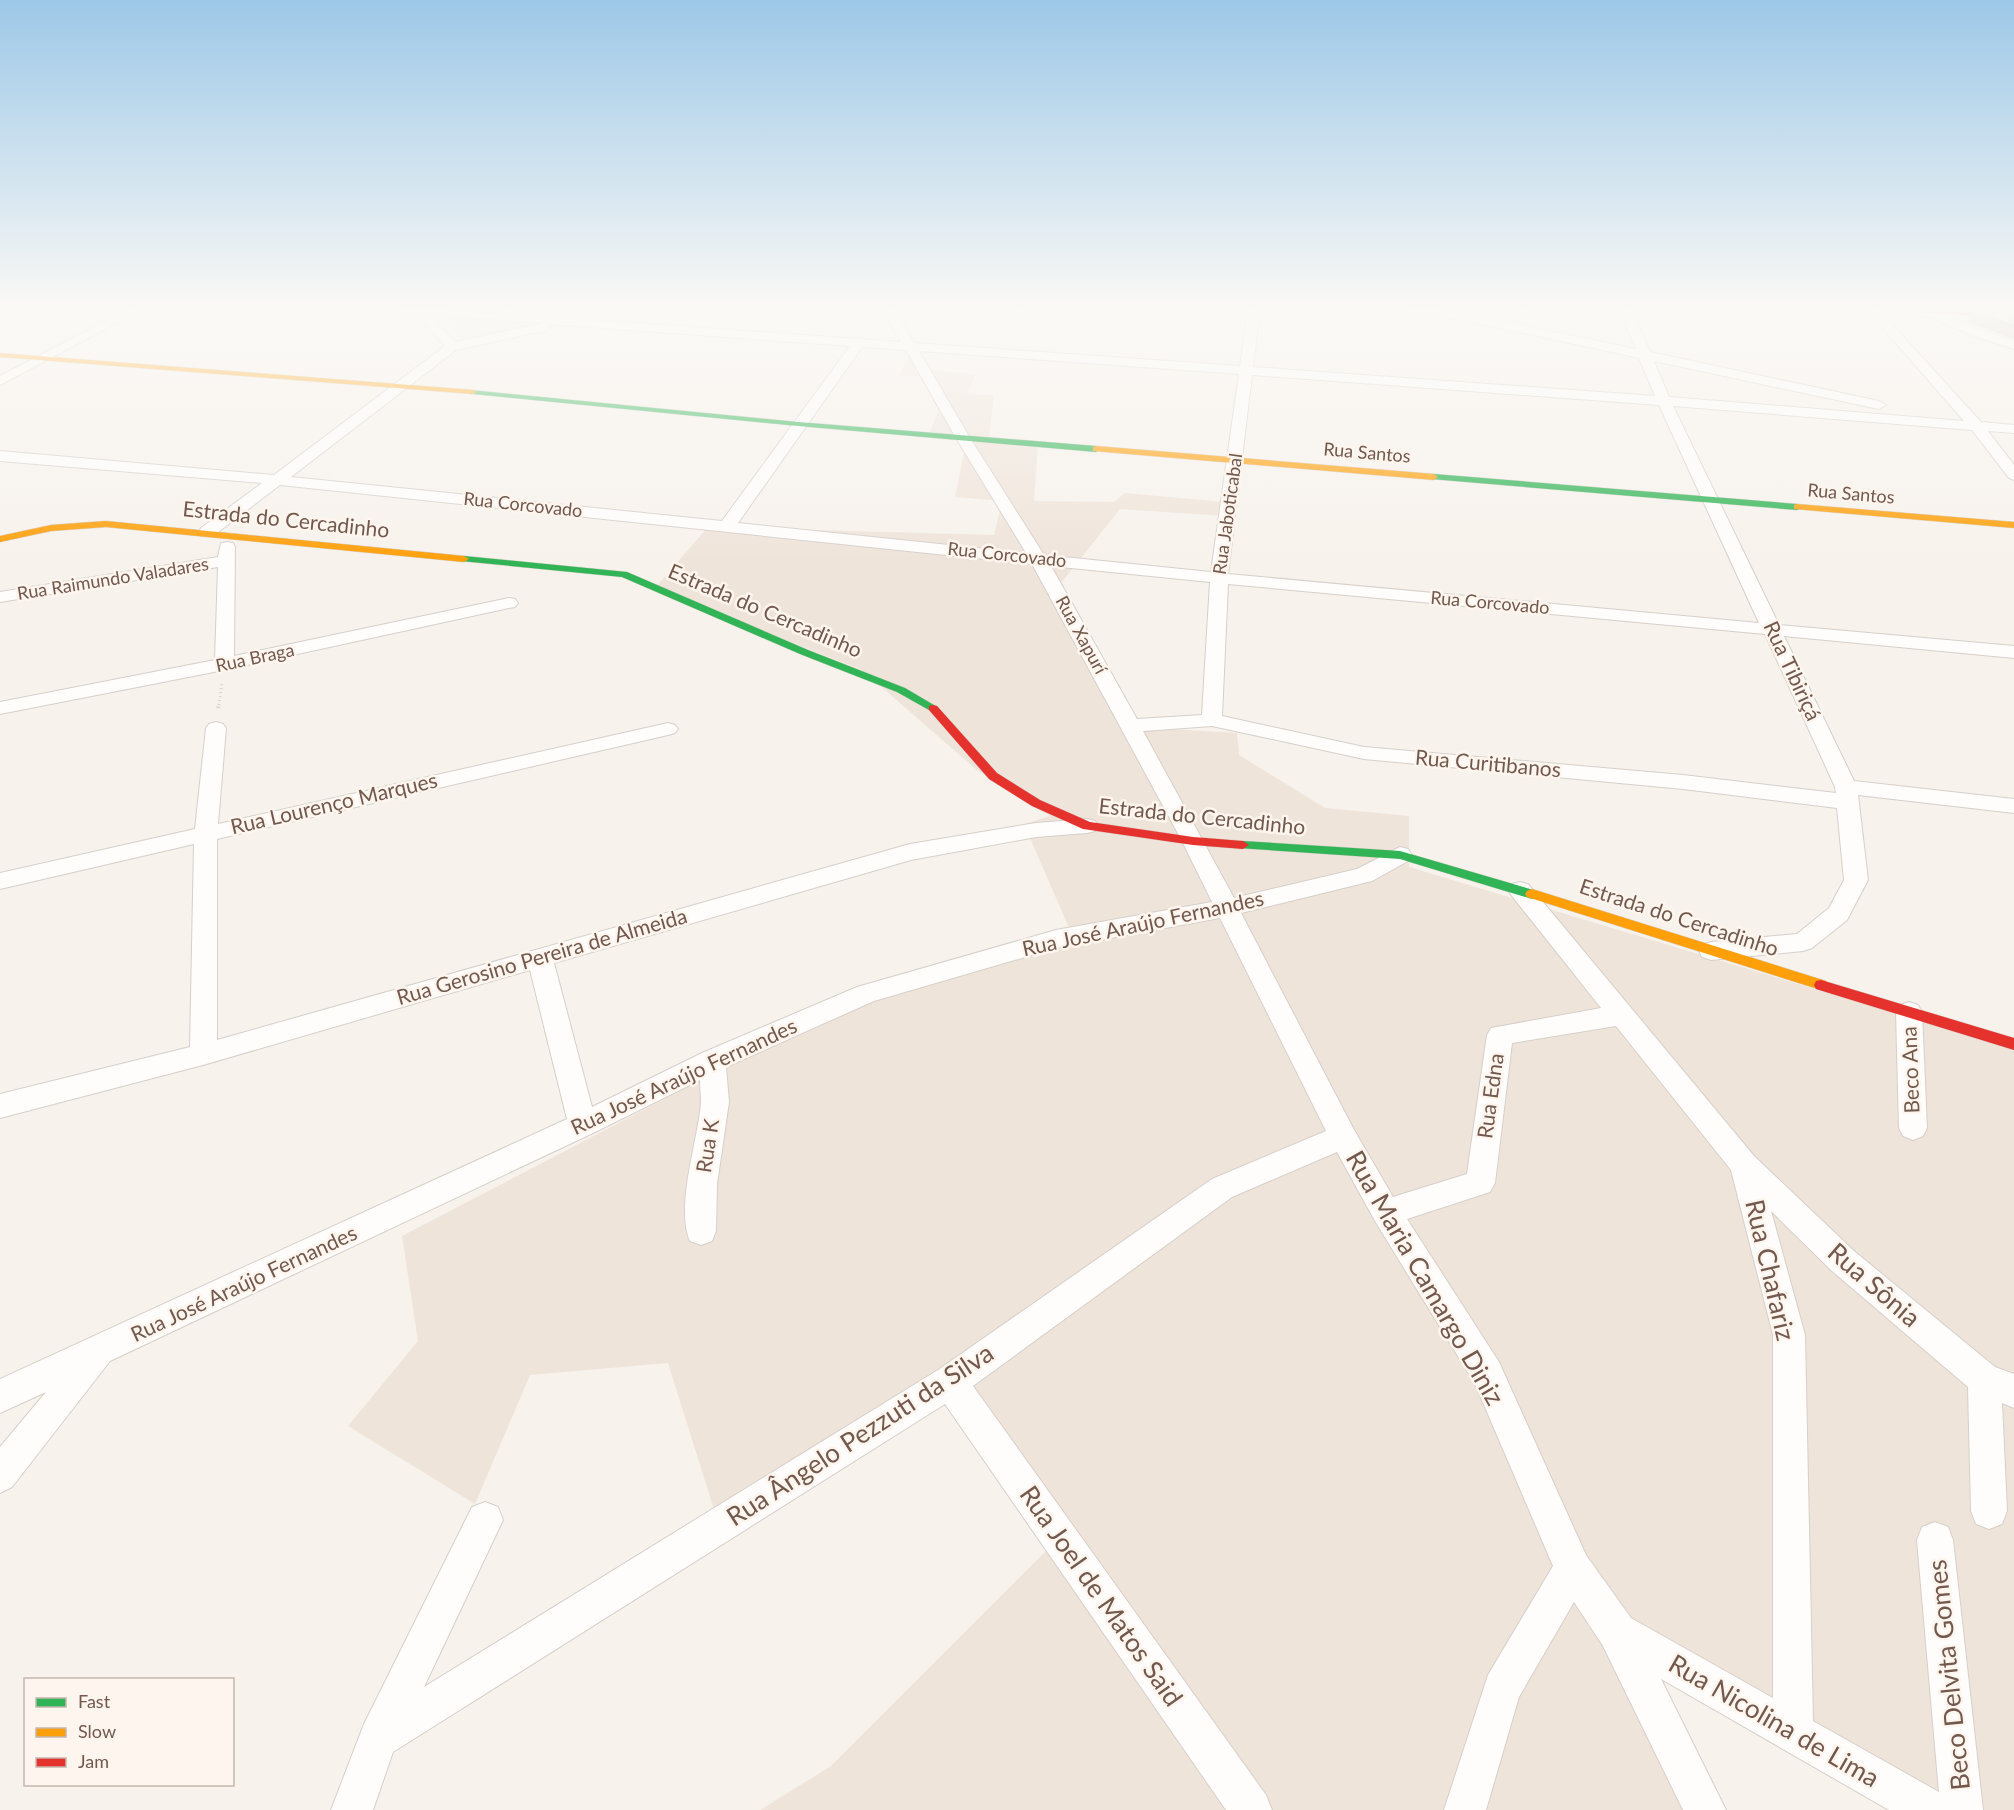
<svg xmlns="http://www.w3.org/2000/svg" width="2014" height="1810" font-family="Lato,sans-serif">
<rect width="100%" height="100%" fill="#f7f2ec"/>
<path fill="#efe4da" d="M 913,348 L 929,369 L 975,375 L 967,394 L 994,395 L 989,439 L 1038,445 L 1034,501 L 1114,502 L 1125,493 L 1225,502 L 1224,516 L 1120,509 L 1053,593 L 1119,726 L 1237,733 L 1239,755 L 1325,808 L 1409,816 L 1409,867 L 2014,1049 L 2014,1810 L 1945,1810 L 1603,1625 L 1687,1810 L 760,1810 L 831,1766 L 1048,1549 L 948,1394 L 723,1538 L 668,1363 L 530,1375 L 475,1504 L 348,1426 L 418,1341 L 402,1236 L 860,997 L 1076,944 L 1024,824 L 1050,816 L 978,771 L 862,670 L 655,588 L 708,527 L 994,535 L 1002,501 L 955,497 L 967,437 L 929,434 L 938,411 L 922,376 L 899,376 Z"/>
<path fill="#e5ecd8" d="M 446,310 L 541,310 L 552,320 L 462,339 L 436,312 Z"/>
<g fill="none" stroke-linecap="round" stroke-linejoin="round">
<g stroke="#d6cfca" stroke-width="2">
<path id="lane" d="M 1446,310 L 1453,310 L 1472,317 L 1467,318 Z"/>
</g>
<g stroke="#d6cfca" stroke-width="2">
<g id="street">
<path d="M 127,310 L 141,310 L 0,385 L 0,376 Z"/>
<path d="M 402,310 L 452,310 L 901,342 L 883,310 L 895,310 L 914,343 L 1240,366 L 1248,310 L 1260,310 L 1253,367 L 1655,396 L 1639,358 L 1462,320 L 1419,314 L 1413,310 L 1442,310 L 1462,312 L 1636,349 L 1620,310 L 1632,310 L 1650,352 L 1879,401 L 1886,405 L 1879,409 L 1654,361 L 1669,397 L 1964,421 L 1867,310 L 1879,310 L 1981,422 L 2014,425 L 2014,433 L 1988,431 L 2014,465 L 2014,480 L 2009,478 L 1972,430 L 1673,406 L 1779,625 L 2014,646 L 2014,658 L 1784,636 L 1854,781 L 2014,799 L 2014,813 L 1858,795 L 1868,880 L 1847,920 L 1812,948 L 1803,951 L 1711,960 L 1702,957 L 1699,951 L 1702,945 L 1711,942 L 1797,934 L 1829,908 L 1844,880 L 1837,808 L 1683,789 L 1364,759 L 1212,726 L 1143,731 L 1234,898 L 1357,869 L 1400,847 L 1408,849 L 1412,855 L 1408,861 L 1372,881 L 1241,913 L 1353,1128 L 1393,1197 L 1467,1174 L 1487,1035 L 1491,1028 L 1601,1008 L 1512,896 L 1508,890 L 1512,884 L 1520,882 L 1528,884 L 1754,1156 L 1854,1251 L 1995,1367 L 2014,1374 L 2014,1408 L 2002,1403 L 2007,1511 L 2002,1524 L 1989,1529 L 1976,1524 L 1971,1511 L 1968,1387 L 1832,1271 L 1771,1211 L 1805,1335 L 1813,1721 L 1939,1792 L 1917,1540 L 1922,1527 L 1935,1522 L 1948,1527 L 1953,1540 L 1983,1810 L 1889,1810 L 1661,1679 L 1726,1810 L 1683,1810 L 1603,1646 L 1574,1602 L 1519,1697 L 1486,1810 L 1444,1810 L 1488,1675 L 1553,1566 L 1475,1384 L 1375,1221 L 1337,1152 L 1232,1197 L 973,1386 L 1266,1795 L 1272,1810 L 1226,1810 L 945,1404 L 393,1752 L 373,1810 L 331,1810 L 364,1724 L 472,1507 L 485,1502 L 498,1507 L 503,1520 L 424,1687 L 938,1370 L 1212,1179 L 1326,1131 L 1220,918 L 1056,948 L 874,1001 L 726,1067 L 729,1102 L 717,1184 L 716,1231 L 712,1241 L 701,1245 L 690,1241 C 675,1207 698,1140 701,1103 C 701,1095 700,1087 700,1080 L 593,1133 L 110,1361 L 12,1487 L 0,1493 L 0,1447 L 46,1392 L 0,1413 L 0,1379 L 567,1119 L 530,970 L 203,1065 L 0,1118 L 0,1094 L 190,1047 L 194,844 L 0,889 L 0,873 L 195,829 L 206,728 L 209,724 L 216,722 L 223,724 L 226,728 L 218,824 L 668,723 L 675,725 L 678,729 L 675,733 L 668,735 L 217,839 L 217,1040 L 910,844 L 1036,823 L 1087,819 L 1095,821 L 1098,826 L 1095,831 L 1087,833 L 1036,837 L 911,860 L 554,963 L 592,1107 L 702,1053 L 857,987 L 1056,930 L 1212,902 L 1182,841 L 1032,564 L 280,485 L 213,536 L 201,536 L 199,532 L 201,528 L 262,483 L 0,461 L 0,451 L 274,475 L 445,346 L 416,314 L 404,313 ZM 430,315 L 543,323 L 455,342 ZM 546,324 L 850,346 L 722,521 L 291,477 L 456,350 L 548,330 L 550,327 ZM 862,347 L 906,350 L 956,438 L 1026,553 L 738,523 ZM 919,351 L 1239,374 L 1211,572 L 1044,555 L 970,438 ZM 1252,375 L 1659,405 L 1759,623 L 1228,574 ZM 1051,566 L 1210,582 L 1202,715 L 1137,719 ZM 1228,584 L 1765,634 L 1835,787 L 1836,793 L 1683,775 L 1364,747 L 1222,716 ZM 1616,1026 L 1731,1170 L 1773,1335 L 1773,1698 L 1631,1618 L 1586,1555 L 1499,1362 L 1407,1219 L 1490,1192 L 1495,1183 L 1512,1043 Z"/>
<path d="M 1922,310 L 1934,310 L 1979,329 L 2014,341 L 2014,349 L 1971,335 L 1923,314 Z"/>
<path d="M 227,542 L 233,543 L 235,547 L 234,656 L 509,598 L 515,599 L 518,603 L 515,607 L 509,608 L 224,670 L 0,714 L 0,702 L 215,660 L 218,567 L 0,602 L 0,592 L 218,557 L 221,543 Z"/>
<path d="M 1909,1002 L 1918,1005 L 1922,1012 L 1927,1128 L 1923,1136 L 1913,1140 L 1903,1136 L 1899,1128 L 1896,1012 L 1900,1005 Z"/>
</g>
</g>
<g stroke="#d6cec8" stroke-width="1">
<g id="fast">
<path d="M 470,390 L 798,422 L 1096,446 L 1100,449 L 1096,452 L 798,426 L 473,394 L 470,394 Z"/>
<path d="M 1434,474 L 1797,504 L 1802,507 L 1797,510 L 1431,479 L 1430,477 Z"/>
<path d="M 464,556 L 627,572 L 808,650 L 905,688 L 939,708 L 933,711 L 929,710 L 897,692 L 800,654 L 622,577 L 461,561 L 461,557 Z"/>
<path d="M 1243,841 L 1400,851 L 1537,891 L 1539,894 L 1532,899 L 1400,859 L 1238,848 L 1237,845 Z"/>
</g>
</g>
<g stroke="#d6cec8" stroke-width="1">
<g id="slow">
<path d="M 0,353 L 473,390 L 477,392 L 473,394 L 0,357 Z"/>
<path d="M 1096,446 L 1434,474 L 1438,477 L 1434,480 L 1093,451 L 1093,447 Z"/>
<path d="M 1797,504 L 2014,522 L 2014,528 L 1794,509 L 1794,505 Z"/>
<path d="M 106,521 L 464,556 L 469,559 L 464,562 L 106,527 L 51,531 L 0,542 L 0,536 L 51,525 Z"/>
<path d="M 1532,889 L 1826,981 L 1828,985 L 1826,989 L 1821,990 L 1527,897 L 1525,894 L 1527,891 Z"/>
</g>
</g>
<g stroke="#d6cec8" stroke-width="1">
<g id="jam">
<path d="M 1892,310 L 2014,313 L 2014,317 L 1895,312 Z"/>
<path d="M 933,705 L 937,706 L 997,773 L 1040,800 L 1090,822 L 1193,837 L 1243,841 L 1249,845 L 1243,849 L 1193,845 L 1083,829 L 1032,806 L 989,779 L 929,710 L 929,706 Z"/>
<path d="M 1821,980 L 2014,1038 L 2014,1050 L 1816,989 L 1814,985 L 1816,981 Z"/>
</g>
</g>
<path stroke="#d9d2cf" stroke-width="3" stroke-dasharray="1 3" stroke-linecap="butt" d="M 219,705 L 222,683"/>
<path stroke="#d9d2cf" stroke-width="4" stroke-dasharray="1.5 4.5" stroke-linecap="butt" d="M 218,708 L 219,703"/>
<use href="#lane" fill="#fefdfc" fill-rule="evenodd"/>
<use href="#street" fill="#fefdfc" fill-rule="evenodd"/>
<use href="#fast" fill="#30b455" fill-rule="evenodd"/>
<use href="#slow" fill="#ff9f0a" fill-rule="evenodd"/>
<use href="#jam" fill="#e5322d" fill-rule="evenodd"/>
</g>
<path fill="#c3bbb6" d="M 1973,311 L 2014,311 L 2014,339 L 1967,322 Z"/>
<path fill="#e3dad4" stroke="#9f9994" stroke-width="1.5" d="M 1973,311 L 2014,311 L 2014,326 Z"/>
<linearGradient id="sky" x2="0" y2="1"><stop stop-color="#9dc8e7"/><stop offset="0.55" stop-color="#fbf9f6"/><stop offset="1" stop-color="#fbf9f6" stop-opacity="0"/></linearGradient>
<rect width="2014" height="563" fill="url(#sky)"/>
<g text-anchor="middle" stroke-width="5" stroke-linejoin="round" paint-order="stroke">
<g font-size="18" fill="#73584e" stroke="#fef6ee">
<text transform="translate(1367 453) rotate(5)" y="6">Rua Santos</text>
<text transform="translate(1851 494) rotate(5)" y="6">Rua Santos</text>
<text transform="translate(523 505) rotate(6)" y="6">Rua Corcovado</text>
<text transform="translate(1228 514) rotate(-82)" y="6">Rua Jaboticabal</text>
<text transform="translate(1007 555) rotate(6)" y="6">Rua Corcovado</text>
<text transform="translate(113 579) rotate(-9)" y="6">Rua Raimundo Valadares</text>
<text transform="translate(1490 603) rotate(5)" y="6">Rua Corcovado</text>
<text transform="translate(1081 635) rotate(61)" y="6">Rua Xapurí</text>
<text transform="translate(255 658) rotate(-12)" y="6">Rua Braga</text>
</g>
<g font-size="21" fill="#73584e" stroke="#fef6ee">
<text transform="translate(286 520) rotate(6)" y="7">Estrada do Cercadinho</text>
<text transform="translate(765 611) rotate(23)" y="7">Estrada do Cercadinho</text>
<text transform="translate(1792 671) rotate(65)" y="7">Rua Tibiriçá</text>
<text transform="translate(1488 764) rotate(5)" y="7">Rua Curitibanos</text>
<text transform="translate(334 804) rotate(-13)" y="7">Rua Lourenço Marques</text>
<text transform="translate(1202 817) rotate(6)" y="7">Estrada do Cercadinho</text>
<text transform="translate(1679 918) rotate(18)" y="7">Estrada do Cercadinho</text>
<text transform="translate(1143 924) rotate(-12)" y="7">Rua José Araújo Fernandes</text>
<text transform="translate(542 957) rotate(-16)" y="7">Rua Gerosino Pereira de Almeida</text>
<text transform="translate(1911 1070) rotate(-92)" y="7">Beco Ana</text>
<text transform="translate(684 1077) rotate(-25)" y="7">Rua José Araújo Fernandes</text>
<text transform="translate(1491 1096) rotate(-82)" y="7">Rua Edna</text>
<text transform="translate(708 1146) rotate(-81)" y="7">Rua K</text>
<text transform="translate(244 1284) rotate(-25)" y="7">Rua José Araújo Fernandes</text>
</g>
<g font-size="26" fill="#73584e" stroke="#fef6ee">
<text transform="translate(1770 1270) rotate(77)" y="9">Rua Chafariz</text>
<text transform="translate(1425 1278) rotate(60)" y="9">Rua Maria Camargo Diniz</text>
<text transform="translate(1874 1285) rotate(41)" y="9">Rua Sônia</text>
<text transform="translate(860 1435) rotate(-33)" y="9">Rua Ângelo Pezzuti da Silva</text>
<text transform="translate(1101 1596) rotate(55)" y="9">Rua Joel de Matos Said</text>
<text transform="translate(1949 1675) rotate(-96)" y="9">Beco Delvita Gomes</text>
<text transform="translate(1774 1721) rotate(30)" y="9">Rua Nicolina de Lima</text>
</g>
</g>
<rect x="24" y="1678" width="210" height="108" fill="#fef6ee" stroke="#c6b7ae" stroke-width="1.5"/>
<rect x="36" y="1698" width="30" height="9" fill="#30b455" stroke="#c6b7ae" stroke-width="1.5"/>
<text x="78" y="1708" font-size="18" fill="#73584e">Fast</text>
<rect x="36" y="1728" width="30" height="9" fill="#ff9f0a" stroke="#c6b7ae" stroke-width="1.5"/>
<text x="78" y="1738" font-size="18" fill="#73584e">Slow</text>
<rect x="36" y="1758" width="30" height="9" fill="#e5322d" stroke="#c6b7ae" stroke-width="1.5"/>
<text x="78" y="1768" font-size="18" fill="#73584e">Jam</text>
</svg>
